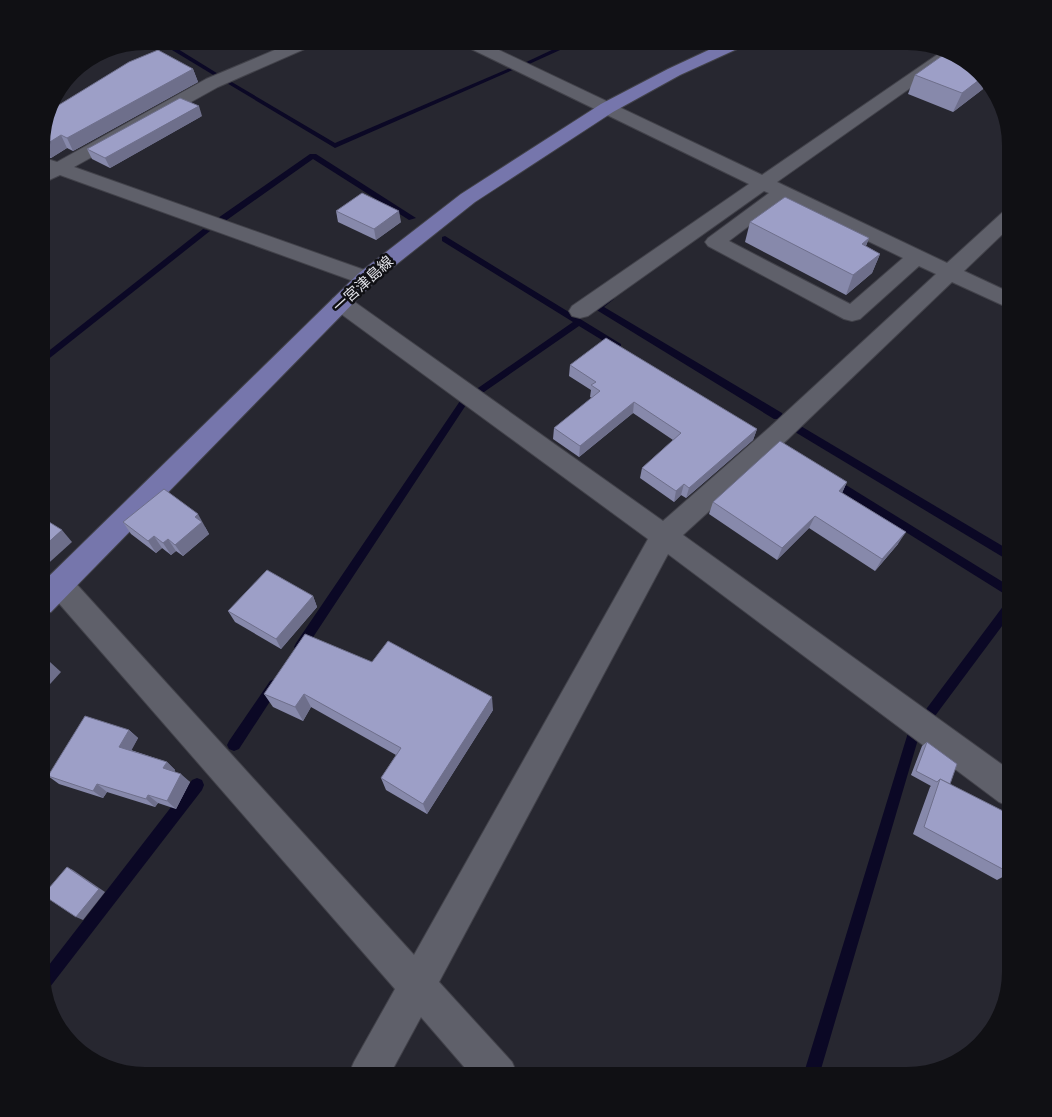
<svg xmlns="http://www.w3.org/2000/svg" width="1052" height="1117" font-family="Ubuntu,'Noto Sans JP',sans-serif">
<rect width="100%" height="100%" fill="#272730"/>
<g fill="none" stroke-linecap="round" stroke-linejoin="round">
<g fill="#0b0825" fill-rule="evenodd">
<path d="M 157,41 L 165,41 L 220,75 L 215,76 Z"/>
<path d="M 571,41 L 580,41 L 527,65 L 522,64 Z"/>
<path d="M 510,68 L 515,69 L 335,148 L 225,82 L 230,81 L 335,143 Z"/>
<path d="M 310,154 L 316,154 L 416,218 L 409,220 L 313,159 L 224,222 L 218,222 L 218,218 Z"/>
<path d="M 203,229 L 210,231 L 41,365 L 41,357 Z"/>
<path d="M 445,236 L 621,344 L 621,348 L 615,348 L 579,326 L 484,392 L 478,392 L 476,390 L 478,388 L 573,322 L 442,241 L 442,237 Z"/>
<path d="M 610,296 L 614,299 L 604,307 L 782,413 L 783,416 L 782,419 L 774,419 L 595,309 L 595,305 Z"/>
<path d="M 463,399 L 468,403 L 466,405 L 304,651 L 300,652 L 296,651 L 294,647 L 296,643 L 460,401 Z"/>
<path d="M 799,425 L 1011,551 L 1011,562 L 795,432 L 794,429 Z"/>
<path d="M 833,477 L 1011,587 L 1011,598 L 829,484 L 828,481 Z"/>
<path d="M 1011,600 L 1011,614 L 935,716 L 931,718 L 927,716 L 925,712 L 927,708 L 1007,601 Z"/>
<path d="M 274,679 L 278,681 L 280,685 L 278,689 L 239,749 L 234,751 L 229,749 L 227,745 L 229,741 L 270,681 Z"/>
<path d="M 913,730 L 918,732 L 919,736 L 819,1076 L 803,1076 L 907,736 L 908,732 Z"/>
<path d="M 197,778 L 202,780 L 204,785 L 202,790 L 50,987 L 47,989 L 42,974 L 192,780 Z"/>
</g>
<g stroke="#42424a" stroke-width="2">
<g id="minor">
<path d="M 296,41 L 318,41 L 316,44 L 218,87 L 74,167 L 373,273 L 377,278 L 373,283 L 366,285 L 359,283 L 60,175 L 47,181 L 41,179 L 41,170 L 44,169 L 41,168 L 41,157 L 57,162 L 206,79 Z"/>
<path d="M 459,41 L 480,41 L 762,175 L 944,50 L 957,55 L 777,182 L 947,263 L 1004,211 L 1011,209 L 1011,226 L 964,271 L 1011,293 L 1011,309 L 952,282 L 788,439 L 683,535 L 1011,771 L 1011,807 L 999,802 L 668,554 L 439,982 L 512,1062 L 518,1076 L 472,1076 L 421,1017 L 389,1076 L 348,1076 L 354,1062 L 395,989 L 50,593 L 46,585 L 50,577 L 60,573 L 70,577 L 414,955 L 648,539 L 333,308 L 330,303 L 333,298 L 341,296 L 349,298 L 663,521 L 770,427 L 936,274 L 919,266 L 860,319 L 852,321 L 844,319 L 708,246 L 705,242 L 708,238 L 769,193 L 764,191 L 588,316 L 580,318 L 572,316 L 569,311 L 572,306 L 749,184 L 461,44 ZM 783,200 L 903,258 L 850,304 L 729,241 Z"/>
</g>
</g>
<g stroke="#42424a" stroke-width="2">
<path id="major" d="M 728,41 L 750,41 L 748,44 L 680,75 L 613,112 L 475,202 L 373,283 L 51,612 L 41,615 L 41,584 L 359,273 L 461,194 L 601,104 L 668,69 Z"/>
</g>
<use href="#minor" fill="#5f606a" fill-rule="evenodd"/>
<use href="#major" fill="#7676ac" fill-rule="evenodd"/>
</g>
<g fill="#8789ab">
<path d="M 193,69 L 198,82 L 73,151 L 67,148 L 51,158 L 41,156 L 42,138 Z"/>
<path d="M 915,75 L 983,89 L 953,112 L 908,94 Z"/>
<path d="M 202,116 L 110,168 L 92,159 L 87,149 Z"/>
<path d="M 336,211 L 401,222 L 376,240 L 338,222 Z"/>
<path d="M 750,222 L 869,238 L 866,246 L 880,254 L 872,273 L 846,295 L 745,242 Z"/>
<path d="M 570,365 L 757,429 L 753,440 L 686,498 L 681,495 L 674,502 L 640,478 L 642,468 L 673,440 L 633,413 L 579,457 L 553,439 L 554,428 L 592,398 L 590,397 L 591,390 L 569,376 Z"/>
<path d="M 847,482 L 842,493 L 898,544 L 875,571 L 809,528 L 777,560 L 709,514 L 713,502 Z"/>
<path d="M 123,522 L 205,527 L 209,534 L 183,556 L 176,551 L 171,555 L 162,548 L 156,553 L 131,534 Z"/>
<path d="M 313,596 L 317,607 L 281,649 L 235,622 L 228,611 Z"/>
<path d="M 372,662 L 493,710 L 427,814 L 386,790 L 381,778 L 396,755 L 311,707 L 303,721 L 273,707 L 264,694 Z"/>
<path d="M 129,730 L 138,738 L 131,750 L 167,762 L 175,770 L 174,771 L 190,782 L 176,809 L 158,803 L 155,807 L 107,792 L 103,798 L 59,784 L 48,776 Z"/>
<path d="M 927,742 L 950,784 L 1008,831 L 1010,873 L 997,880 L 913,834 L 930,787 L 931,786 L 911,775 L 922,746 Z"/>
</g>
<g fill="#6e6f8b">
<path d="M 193,69 L 198,82 L 73,151 L 67,138 Z"/>
<path d="M 983,77 L 987,80 L 983,89 L 953,112 L 962,93 Z"/>
<path d="M 199,106 L 202,116 L 110,168 L 105,158 Z"/>
<path d="M 61,135 L 67,148 L 51,158 L 45,145 Z"/>
<path d="M 399,211 L 401,222 L 376,240 L 374,229 Z"/>
<path d="M 869,238 L 861,258 L 862,244 Z"/>
<path d="M 880,254 L 872,273 L 846,295 L 853,275 Z"/>
<path d="M 634,402 L 633,413 L 579,457 L 580,446 Z"/>
<path d="M 757,429 L 753,440 L 686,498 L 689,488 Z"/>
<path d="M 847,482 L 841,495 L 839,491 Z"/>
<path d="M 684,484 L 681,495 L 674,502 L 676,491 Z"/>
<path d="M 198,514 L 209,534 L 183,556 L 175,545 L 195,517 Z"/>
<path d="M 815,516 L 809,528 L 777,560 L 782,548 Z"/>
<path d="M 62,530 L 72,542 L 41,570 L 41,549 Z"/>
<path d="M 906,532 L 898,544 L 875,571 L 882,559 Z"/>
<path d="M 154,536 L 162,548 L 156,553 L 148,541 Z"/>
<path d="M 168,539 L 176,551 L 171,555 L 163,543 Z"/>
<path d="M 313,596 L 317,607 L 281,649 L 276,639 Z"/>
<path d="M 50,662 L 61,672 L 41,694 L 41,672 Z"/>
<path d="M 304,694 L 311,707 L 303,721 L 295,707 Z"/>
<path d="M 492,697 L 493,710 L 427,814 L 423,804 Z"/>
<path d="M 129,730 L 138,738 L 129,755 L 119,747 Z"/>
<path d="M 167,762 L 175,770 L 172,776 L 163,768 Z"/>
<path d="M 181,774 L 190,782 L 176,809 L 167,801 Z"/>
<path d="M 97,784 L 107,792 L 103,798 L 93,791 Z"/>
<path d="M 148,795 L 158,803 L 155,807 L 146,799 Z"/>
<path d="M 67,867 L 73,870 L 105,892 L 83,920 L 76,917 Z"/>
</g>
<g fill="#9d9fc7" stroke="#6e6f8b">
<path d="M 158,50 L 193,69 L 67,138 L 61,135 L 45,145 L 42,145 L 42,138 L 49,111 L 129,62 Z"/>
<path d="M 946,53 L 961,58 L 983,77 L 962,93 L 915,75 Z"/>
<path d="M 180,98 L 199,106 L 105,158 L 87,149 Z"/>
<path d="M 362,193 L 399,211 L 374,229 L 336,211 Z"/>
<path d="M 785,197 L 869,238 L 862,244 L 880,254 L 853,275 L 750,222 Z"/>
<path d="M 606,338 L 757,429 L 689,488 L 684,484 L 676,491 L 642,468 L 681,433 L 634,402 L 580,446 L 554,428 L 600,391 L 591,385 L 596,382 L 570,365 Z"/>
<path d="M 780,441 L 847,482 L 839,491 L 906,532 L 882,559 L 815,516 L 782,548 L 713,502 Z"/>
<path d="M 164,489 L 198,514 L 195,517 L 202,522 L 175,545 L 168,539 L 163,543 L 154,536 L 148,541 L 123,522 Z"/>
<path d="M 41,517 L 62,530 L 41,549 Z"/>
<path d="M 267,570 L 313,596 L 276,639 L 228,611 Z"/>
<path d="M 305,634 L 372,662 L 388,641 L 492,697 L 423,804 L 381,778 L 401,748 L 304,694 L 295,707 L 264,694 Z"/>
<path d="M 41,657 L 50,662 L 41,672 Z"/>
<path d="M 85,716 L 129,730 L 119,747 L 167,762 L 163,768 L 181,774 L 167,801 L 148,795 L 146,799 L 97,784 L 93,791 L 48,776 Z"/>
<path d="M 927,742 L 957,764 L 950,784 L 940,779 L 937,782 L 916,771 Z"/>
<path d="M 940,779 L 1011,815 L 1011,822 L 1008,831 L 1011,833 L 1011,870 L 1010,873 L 924,827 Z"/>
<path d="M 67,867 L 99,889 L 76,917 L 43,895 Z"/>
</g>
<g text-anchor="middle" stroke-width="5" stroke-linejoin="round" paint-order="stroke">
<g font-size="15" fill="#e0e1e7" stroke="#101014">
<text transform="translate(363 284) rotate(-42)" y="5">一宮津島線</text>
</g>
</g>
<path d="M0 0H1052V1117H0ZM145 50H907A95 95 0 0 1 1002 145V972A95 95 0 0 1 907 1067H145A95 95 0 0 1 50 972V145A95 95 0 0 1 145 50Z" fill="#101014" fill-rule="evenodd"/>
</svg>
